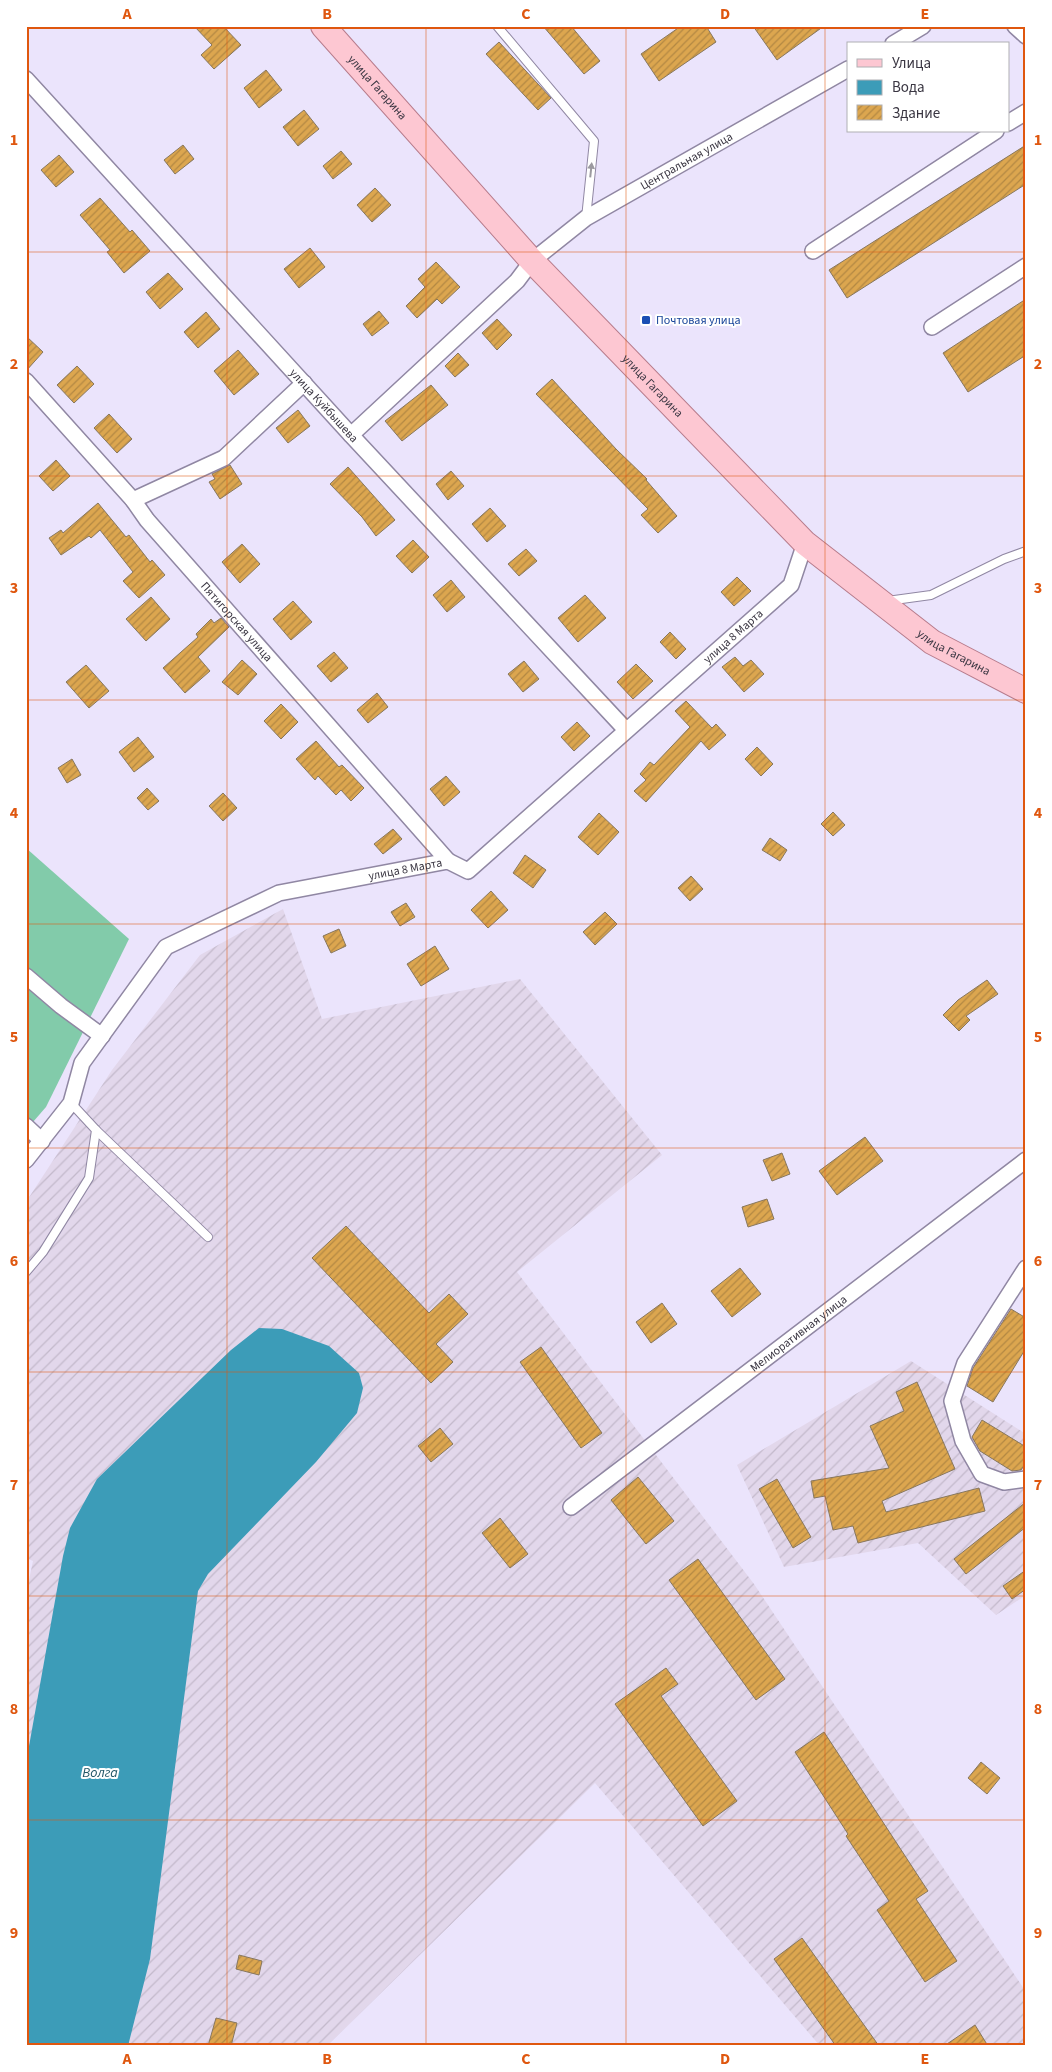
<svg xmlns="http://www.w3.org/2000/svg" width="1052" height="2072" font-family="'Source Sans 3',sans-serif">
<defs>
<pattern id="industrial-furrows" width="10" height="10" patternUnits="userSpaceOnUse" patternTransform="scale(1.25)"><rect width="10" height="10" fill="#e2d7eb"/><path d="M-1 1l2-2M0 10L10 0M9 11l2-2" fill="none" stroke="#c3b9cb"/></pattern>
<pattern id="building-hatch" width="6" height="6" patternUnits="userSpaceOnUse" patternTransform="scale(1.25)"><rect width="6" height="6" fill="#dca64f"/><path d="M-1 1l2-2M0 6l6-6M5 7l2-2" fill="none" stroke="#b38843"/></pattern>
</defs>
<rect width="100%" height="100%" fill="#ebe4fc"/>
<g fill="url(#industrial-furrows)">
<path d="M 283,909 L 322,1019 L 520,979 L 662,1155 L 517,1272 L 754,1584 L 1026,1992 L 1026,2046 L 820,2046 L 595,1783 L 327,2046 L 26,2046 L 26,1594 L 33,1561 L 26,1558 L 26,1202 L 112,1070 L 200,955 Z"/>
<path d="M 911,1361 L 1026,1434 L 1026,1595 L 996,1615 L 918,1543 L 784,1567 L 737,1465 Z"/>
</g>
<path fill="#82cbaa" d="M 26,848 L 129,939 L 46,1107 L 26,1130 Z"/>
<path fill="#3c9cb8" d="M 259,1328 L 282,1329 L 329,1346 L 359,1373 L 363,1388 L 357,1413 L 316,1462 L 208,1574 L 198,1591 L 150,1959 L 128,2046 L 26,2046 L 26,1763 L 63,1556 L 70,1528 L 97,1479 L 231,1350 Z"/>
<g fill="url(#building-hatch)" stroke="#87775e">
<path d="M 194,26 L 223,26 L 241,45 L 214,69 L 201,55 L 212,45 Z"/>
<path d="M 543,26 L 571,26 L 600,61 L 584,74 Z"/>
<path d="M 681,26 L 706,26 L 716,42 L 659,81 L 641,54 Z"/>
<path d="M 753,26 L 824,26 L 777,60 Z"/>
<path d="M 499,42 L 551,98 L 538,110 L 486,54 Z"/>
<path d="M 266,70 L 282,90 L 259,108 L 244,88 Z"/>
<path d="M 304,110 L 319,129 L 298,146 L 283,127 Z"/>
<path d="M 183,145 L 194,159 L 175,174 L 164,160 Z"/>
<path d="M 1026,145 L 1026,184 L 847,298 L 829,270 Z"/>
<path d="M 341,151 L 352,164 L 333,179 L 323,166 Z"/>
<path d="M 59,155 L 74,172 L 56,187 L 41,170 Z"/>
<path d="M 375,188 L 391,205 L 372,222 L 357,205 Z"/>
<path d="M 100,198 L 130,232 L 132,230 L 150,251 L 124,273 L 107,252 L 110,250 L 80,215 Z"/>
<path d="M 310,248 L 325,267 L 299,288 L 284,269 Z"/>
<path d="M 436,262 L 460,287 L 442,304 L 437,299 L 417,318 L 406,306 L 425,287 L 418,279 Z"/>
<path d="M 168,273 L 183,289 L 160,309 L 146,292 Z"/>
<path d="M 1026,299 L 1026,355 L 968,392 L 943,353 Z"/>
<path d="M 379,311 L 389,323 L 372,336 L 363,324 Z"/>
<path d="M 206,312 L 220,329 L 198,348 L 184,332 Z"/>
<path d="M 497,319 L 512,335 L 497,350 L 482,333 Z"/>
<path d="M 26,336 L 43,352 L 26,371 Z"/>
<path d="M 238,350 L 259,374 L 234,395 L 214,371 Z"/>
<path d="M 458,353 L 469,365 L 455,377 L 445,366 Z"/>
<path d="M 77,366 L 94,384 L 74,403 L 57,385 Z"/>
<path d="M 552,379 L 616,449 L 647,479 L 646,480 L 677,516 L 658,533 L 641,515 L 648,509 L 536,394 Z"/>
<path d="M 431,385 L 448,405 L 402,441 L 385,421 Z"/>
<path d="M 298,410 L 310,426 L 288,443 L 276,428 Z"/>
<path d="M 109,414 L 132,439 L 117,453 L 94,428 Z"/>
<path d="M 56,460 L 70,476 L 53,491 L 39,476 Z"/>
<path d="M 230,465 L 242,484 L 220,499 L 209,482 L 215,479 L 212,474 Z"/>
<path d="M 348,467 L 395,520 L 376,536 L 362,517 L 330,484 Z"/>
<path d="M 451,471 L 464,486 L 448,500 L 436,484 Z"/>
<path d="M 98,503 L 126,537 L 129,535 L 150,562 L 152,560 L 165,575 L 139,598 L 123,581 L 133,572 L 100,530 L 91,538 L 89,536 L 61,555 L 49,538 L 61,530 L 63,533 Z"/>
<path d="M 490,508 L 506,526 L 487,542 L 472,524 Z"/>
<path d="M 413,540 L 429,557 L 412,573 L 396,556 Z"/>
<path d="M 242,544 L 260,564 L 240,583 L 222,562 Z"/>
<path d="M 526,549 L 537,561 L 519,576 L 508,564 Z"/>
<path d="M 737,577 L 751,591 L 734,606 L 721,592 Z"/>
<path d="M 451,580 L 465,597 L 447,612 L 433,595 Z"/>
<path d="M 585,595 L 606,618 L 578,642 L 558,618 Z"/>
<path d="M 151,597 L 170,619 L 146,641 L 126,619 Z"/>
<path d="M 293,601 L 312,622 L 291,640 L 273,619 Z"/>
<path d="M 221,618 L 229,627 L 198,657 L 210,671 L 185,693 L 163,668 L 198,637 L 196,634 L 211,619 L 214,623 Z"/>
<path d="M 670,632 L 686,649 L 676,659 L 660,642 Z"/>
<path d="M 334,652 L 348,668 L 331,682 L 317,666 Z"/>
<path d="M 735,657 L 743,666 L 751,660 L 764,674 L 744,692 L 722,667 Z"/>
<path d="M 242,660 L 257,674 L 238,695 L 222,682 Z"/>
<path d="M 524,661 L 539,679 L 523,692 L 508,674 Z"/>
<path d="M 636,664 L 653,681 L 633,699 L 617,682 Z"/>
<path d="M 86,665 L 109,691 L 89,708 L 66,682 Z"/>
<path d="M 377,693 L 388,707 L 368,723 L 357,710 Z"/>
<path d="M 686,701 L 712,728 L 716,724 L 726,735 L 709,750 L 701,741 L 646,802 L 634,791 L 646,780 L 640,774 L 650,762 L 654,765 L 690,727 L 675,711 Z"/>
<path d="M 281,704 L 298,722 L 281,739 L 264,721 Z"/>
<path d="M 577,722 L 590,736 L 574,751 L 561,737 Z"/>
<path d="M 138,737 L 154,757 L 134,772 L 119,752 Z"/>
<path d="M 316,741 L 339,767 L 342,765 L 364,788 L 351,801 L 341,790 L 336,795 L 318,776 L 315,780 L 296,759 Z"/>
<path d="M 757,747 L 773,764 L 761,776 L 745,759 Z"/>
<path d="M 72,759 L 81,775 L 67,783 L 58,768 Z"/>
<path d="M 446,776 L 460,792 L 444,806 L 430,789 Z"/>
<path d="M 147,788 L 159,801 L 148,810 L 137,798 Z"/>
<path d="M 223,793 L 237,808 L 223,821 L 209,806 Z"/>
<path d="M 833,812 L 845,825 L 833,836 L 821,824 Z"/>
<path d="M 599,813 L 619,832 L 598,855 L 578,837 Z"/>
<path d="M 393,829 L 402,839 L 383,854 L 374,844 Z"/>
<path d="M 770,838 L 787,850 L 780,861 L 762,850 Z"/>
<path d="M 525,855 L 546,870 L 533,888 L 513,873 Z"/>
<path d="M 691,876 L 703,889 L 690,901 L 678,888 Z"/>
<path d="M 491,891 L 508,910 L 488,928 L 471,910 Z"/>
<path d="M 406,903 L 415,917 L 400,926 L 391,912 Z"/>
<path d="M 605,912 L 617,924 L 595,945 L 583,932 Z"/>
<path d="M 339,929 L 346,946 L 331,953 L 323,936 Z"/>
<path d="M 435,946 L 449,969 L 421,986 L 407,964 Z"/>
<path d="M 987,980 L 998,994 L 966,1016 L 970,1020 L 959,1031 L 943,1015 L 958,1000 Z"/>
<path d="M 865,1137 L 883,1161 L 837,1195 L 819,1171 Z"/>
<path d="M 782,1153 L 790,1174 L 772,1181 L 763,1160 Z"/>
<path d="M 767,1199 L 774,1219 L 748,1227 L 742,1207 Z"/>
<path d="M 346,1226 L 429,1313 L 449,1294 L 468,1314 L 436,1344 L 453,1362 L 431,1383 L 312,1258 Z"/>
<path d="M 740,1268 L 761,1294 L 732,1317 L 711,1291 Z"/>
<path d="M 662,1303 L 677,1324 L 651,1343 L 636,1322 Z"/>
<path d="M 1011,1309 L 1026,1318 L 1026,1348 L 993,1402 L 967,1386 L 973,1368 Z"/>
<path d="M 541,1347 L 602,1433 L 581,1448 L 520,1362 Z"/>
<path d="M 917,1382 L 955,1469 L 882,1501 L 886,1512 L 979,1488 L 985,1511 L 858,1543 L 853,1526 L 833,1530 L 825,1496 L 814,1498 L 811,1481 L 889,1468 L 870,1426 L 904,1411 L 896,1392 Z"/>
<path d="M 982,1420 L 1026,1447 L 1026,1463 L 1021,1470 L 1012,1471 L 980,1451 L 972,1437 Z"/>
<path d="M 440,1428 L 453,1444 L 431,1462 L 418,1446 Z"/>
<path d="M 638,1477 L 674,1521 L 646,1544 L 611,1500 Z"/>
<path d="M 777,1479 L 811,1537 L 793,1548 L 759,1489 Z"/>
<path d="M 1026,1502 L 1026,1527 L 966,1574 L 954,1559 Z"/>
<path d="M 500,1518 L 528,1554 L 510,1568 L 482,1533 Z"/>
<path d="M 698,1559 L 785,1679 L 756,1700 L 669,1580 Z"/>
<path d="M 1026,1570 L 1026,1589 L 1012,1599 L 1003,1586 Z"/>
<path d="M 666,1668 L 678,1684 L 661,1696 L 737,1801 L 703,1826 L 615,1704 Z"/>
<path d="M 824,1732 L 928,1891 L 916,1899 L 957,1961 L 925,1982 L 877,1910 L 889,1901 L 846,1836 L 848,1834 L 795,1752 Z"/>
<path d="M 981,1762 L 1000,1778 L 987,1794 L 968,1778 Z"/>
<path d="M 802,1938 L 879,2046 L 836,2046 L 774,1959 Z"/>
<path d="M 239,1955 L 262,1961 L 259,1975 L 236,1969 Z"/>
<path d="M 216,2018 L 237,2023 L 231,2046 L 208,2046 Z"/>
<path d="M 975,2025 L 988,2046 L 944,2046 Z"/>
</g>
<g fill="none" stroke-linecap="round" stroke-linejoin="round">
<g stroke="#9087a3" stroke-width="10">
<g id="service">
<path d="M 497,26 L 594,141 L 586,218"/>
<path d="M 887,601 L 931,595 L 1004,559 L 1026,551"/>
<path d="M 96,1130 L 208,1237"/>
<path d="M 26,1272 L 43,1252 L 89,1178 L 96,1130 L 71,1103"/>
</g>
</g>
<g stroke="#9087a3" stroke-width="18">
<g id="minor">
<path d="M 1015,26 L 1026,36"/>
<path d="M 893,44 L 923,26"/>
<path id="s1" d="M 26,79 L 351,435 L 626,730"/>
<path d="M 1008,123 L 1026,112"/>
<path d="M 813,251 L 996,131"/>
<path d="M 932,327 L 1026,266"/>
<path id="s2" d="M 26,381 L 133,500 L 147,520 L 448,861"/>
<path id="s3" d="M 351,435 L 517,281 L 532,261 L 586,218 L 848,69"/>
<path d="M 133,500 L 224,458 L 304,383"/>
<path d="M 26,976 L 61,1006 L 102,1036"/>
<path d="M 26,1126 L 42,1141"/>
<path id="s4" d="M 26,1160 L 71,1103 L 82,1063 L 166,947 L 279,893 L 448,861 L 468,871 L 791,585 L 805,543"/>
<path d="M 1026,1268 L 965,1363 L 952,1401 L 963,1441 L 982,1474 L 1004,1482 L 1026,1479"/>
<path id="s5" d="M 571,1507 L 1026,1160"/>
</g>
</g>
<g stroke="#b77c8c" stroke-width="26">
<g id="primary">
<path id="s6" d="M 323,26 L 532,261 L 805,543 L 932,642 L 1026,691"/>
</g>
</g>
<use href="#service" stroke="#fff" stroke-width="8"/>
<use href="#minor" stroke="#fff" stroke-width="15"/>
<use href="#primary" stroke="#fdc7d2" stroke-width="24"/>
</g>
<defs><path id="oneway-solid" d="M-6-.8H1V-3.2L6.5 0L1 3.2V.8H-6Z" transform="scale(1.25)"/></defs>
<use fill="#9c9aa0" href="#oneway-solid" transform="translate(591 170) rotate(-84)"/>
<path fill="none" stroke="#df570f" stroke-width="1" stroke-opacity="0.55" d="M 227,26 L 227,2046M 426,26 L 426,2046M 626,26 L 626,2046M 825,26 L 825,2046M 26,252 L 1026,252M 26,476 L 1026,476M 26,700 L 1026,700M 26,924 L 1026,924M 26,1148 L 1026,1148M 26,1372 L 1026,1372M 26,1596 L 1026,1596M 26,1820 L 1026,1820"/>
<rect fill="#1a4fb4" stroke="#fff" stroke-width="2" x="641" y="315" width="10" height="10" rx="2.5"/>
<g text-anchor="middle" stroke-width="4" stroke-linejoin="round" paint-order="stroke">
<g font-size="12" fill="#3a3642" stroke="#fff">
<text dy="4" stroke="none"><textPath href="#s6" startOffset="82">улица Гагарина</textPath></text>
<text dy="4" stroke="none"><textPath href="#s3" startOffset="436">Центральная улица</textPath></text>
<text dy="4" stroke="none"><textPath href="#s6" startOffset="488">улица Гагарина</textPath></text>
<text dy="4" stroke="none"><textPath href="#s1" startOffset="442">улица Куйбышева</textPath></text>
<text dy="4" stroke="none"><textPath href="#s2" startOffset="320">Пятигорская улица</textPath></text>
<text dy="4" stroke="none"><textPath href="#s4" startOffset="931">улица 8 Марта</textPath></text>
<text dy="4" stroke="none"><textPath href="#s6" startOffset="892">улица Гагарина</textPath></text>
<text dy="4" stroke="none"><textPath href="#s4" startOffset="511">улица 8 Марта</textPath></text>
<text dy="4" stroke="none"><textPath href="#s5" startOffset="286">Мелиоративная улица</textPath></text>
</g>
<g font-size="12" fill="#164399" stroke="#fff" text-anchor="start">
<text x="656" y="324">Почтовая улица</text>
</g>
<g font-size="14" font-style="italic" fill="#255969" stroke="#fff">
<text x="100" y="1777">Волга</text>
</g>
</g>
<rect width="1052" height="2072" fill="none" stroke="#ffffff" stroke-width="55"/>
<rect x="847" y="42" width="162" height="90" fill="#ffffff" stroke="#b0afb3"/>
<rect x="857" y="59" width="25" height="8" fill="#fdc7d2" stroke="#b0afb3"/>
<text x="892" y="68" font-size="15" fill="#3a3642">Улица</text>
<rect x="857" y="80" width="25" height="15" fill="#3c9cb8" stroke="#b0afb3"/>
<text x="892" y="92" font-size="15" fill="#3a3642">Вода</text>
<rect x="857" y="105" width="25" height="15" fill="url(#building-hatch)" stroke="#b0afb3"/>
<text x="892" y="118" font-size="15" fill="#3a3642">Здание</text>
<rect x="28" y="28" width="996" height="2016" fill="none" stroke="#df570f" stroke-width="2"/>
<g font-size="16" text-anchor="middle" font-weight="bold" fill="#df570f">
<text x="127" y="19">A</text>
<text x="327" y="19">B</text>
<text x="526" y="19">C</text>
<text x="725" y="19">D</text>
<text x="925" y="19">E</text>
<text x="14" y="145">1</text>
<text x="1038" y="145">1</text>
<text x="14" y="369">2</text>
<text x="1038" y="369">2</text>
<text x="14" y="593">3</text>
<text x="1038" y="593">3</text>
<text x="14" y="818">4</text>
<text x="1038" y="818">4</text>
<text x="14" y="1042">5</text>
<text x="1038" y="1042">5</text>
<text x="14" y="1266">6</text>
<text x="1038" y="1266">6</text>
<text x="14" y="1490">7</text>
<text x="1038" y="1490">7</text>
<text x="14" y="1714">8</text>
<text x="1038" y="1714">8</text>
<text x="14" y="1938">9</text>
<text x="1038" y="1938">9</text>
<text x="127" y="2064">A</text>
<text x="327" y="2064">B</text>
<text x="526" y="2064">C</text>
<text x="725" y="2064">D</text>
<text x="925" y="2064">E</text>
</g>
</svg>
